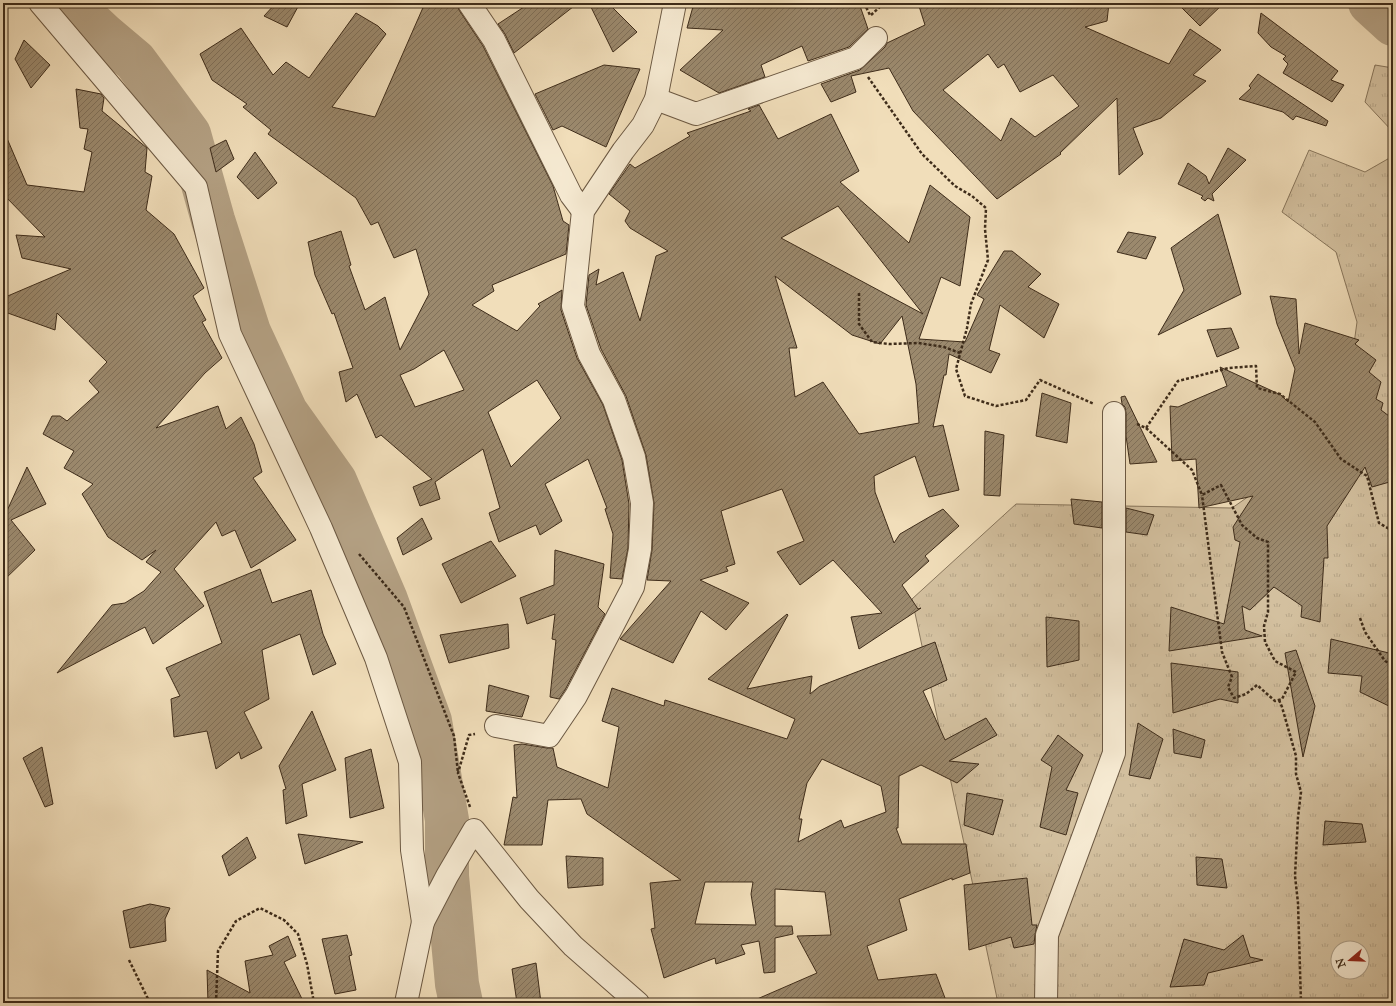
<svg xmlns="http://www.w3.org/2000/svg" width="1396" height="1006" font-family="'IM FELL Great Primer',serif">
<defs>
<pattern id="grass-tufts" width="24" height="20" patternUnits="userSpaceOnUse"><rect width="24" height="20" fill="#d3c09f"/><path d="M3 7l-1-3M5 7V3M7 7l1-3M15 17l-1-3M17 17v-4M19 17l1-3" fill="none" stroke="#b6a588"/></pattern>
<pattern id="building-hatch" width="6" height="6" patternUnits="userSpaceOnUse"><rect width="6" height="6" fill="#9b896d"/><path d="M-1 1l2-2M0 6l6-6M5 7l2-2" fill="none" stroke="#807059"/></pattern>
</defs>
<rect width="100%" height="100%" fill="#f1deba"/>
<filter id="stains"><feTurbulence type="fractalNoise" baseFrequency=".005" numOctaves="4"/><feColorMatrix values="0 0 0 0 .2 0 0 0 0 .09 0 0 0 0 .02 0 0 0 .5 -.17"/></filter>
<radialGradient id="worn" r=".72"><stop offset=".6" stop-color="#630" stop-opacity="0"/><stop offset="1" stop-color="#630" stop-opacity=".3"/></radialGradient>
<g fill="url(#grass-tufts)" stroke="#88765c" fill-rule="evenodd">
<path d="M 1375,65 L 1393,68 L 1393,132 L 1365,102 Z"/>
<path d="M 1309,150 L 1365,172 L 1393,156 L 1393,1003 L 998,1003 L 912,599 L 1016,504 L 1232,508 L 1342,431 L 1357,322 L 1336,252 L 1282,212 ZM 1338,948 L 1362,948 L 1362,972 L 1338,972 Z"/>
</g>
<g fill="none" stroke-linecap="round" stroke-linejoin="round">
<g stroke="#b4a184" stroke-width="44">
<path d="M 70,3 L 103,34 L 135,61 L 189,134 L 213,220 L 249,332 L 286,412 L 335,481 L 386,600 L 430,721 L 447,820 L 447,876 L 457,984 L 461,1003"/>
<path d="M 1370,3 L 1393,24"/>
</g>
</g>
<g fill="url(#building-hatch)" stroke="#3e2c1a" fill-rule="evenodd">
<path d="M 276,3 L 300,3 L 287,27 L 264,16 Z"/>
<path d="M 425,3 L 457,3 L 459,10 L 483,46 L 553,186 L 563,221 L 569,225 L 566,254 L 492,285 L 494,291 L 472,305 L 517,331 L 540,306 L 538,304 L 562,290 L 561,310 L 577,358 L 603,405 L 622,460 L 629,504 L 628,548 L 622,579 L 610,578 L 613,534 L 605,509 L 607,508 L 588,459 L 545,484 L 562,521 L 540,535 L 536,525 L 499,542 L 489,513 L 500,508 L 483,449 L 435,482 L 440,499 L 420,506 L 413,487 L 432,479 L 381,435 L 376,438 L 357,394 L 346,402 L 339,372 L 353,368 L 334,313 L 332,314 L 315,275 L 308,242 L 341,231 L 351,265 L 349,266 L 365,310 L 385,297 L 400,350 L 429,294 L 416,249 L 394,258 L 378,222 L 371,225 L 356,198 L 268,134 L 271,130 L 243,107 L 247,104 L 212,80 L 200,54 L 241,28 L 273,75 L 286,62 L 309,78 L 356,13 L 378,26 L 386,34 L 332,107 L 375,117 ZM 444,350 L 464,390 L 415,407 L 400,375 L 414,369 ZM 537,380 L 561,418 L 511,467 L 488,412 Z"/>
<path d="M 530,3 L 578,3 L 514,53 L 505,34 L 498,24 Z"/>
<path d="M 589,3 L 608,3 L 637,32 L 613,52 Z"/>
<path d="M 694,3 L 859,3 L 868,29 L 849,47 L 808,61 L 802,46 L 761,65 L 765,77 L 719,93 L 680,70 L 723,30 L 687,28 Z"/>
<path d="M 918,3 L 1109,3 L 1107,21 L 1085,27 L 1169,64 L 1190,29 L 1221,50 L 1193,75 L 1206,81 L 1161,118 L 1133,128 L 1143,154 L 1119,175 L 1117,98 L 1060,153 L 1061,154 L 997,199 L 913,111 L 889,68 L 851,76 L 856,92 L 831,102 L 821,84 L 860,70 L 885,47 L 887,43 L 925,25 ZM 988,54 L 998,68 L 1004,64 L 1020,92 L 1053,75 L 1079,106 L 1035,137 L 1011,118 L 1001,141 L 943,90 Z"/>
<path d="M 1177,3 L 1224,3 L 1200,26 Z"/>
<path d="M 1261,13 L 1338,71 L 1331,80 L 1344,85 L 1332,102 L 1283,73 L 1288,64 L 1283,59 L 1286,56 L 1271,47 L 1258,33 Z"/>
<path d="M 24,40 L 50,65 L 31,88 L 15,59 Z"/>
<path d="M 604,65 L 640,69 L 606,147 L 562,126 L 553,130 L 535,94 Z"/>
<path d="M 1258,74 L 1328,121 L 1326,126 L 1296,116 L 1293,120 L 1283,112 L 1239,99 L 1251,88 L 1249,86 Z"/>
<path d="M 76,89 L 101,94 L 104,98 L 102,111 L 147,148 L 145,172 L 152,176 L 146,210 L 174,234 L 204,288 L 193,296 L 206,320 L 202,322 L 222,358 L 205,373 L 156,428 L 218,406 L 226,429 L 241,417 L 254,444 L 262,472 L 253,478 L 296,540 L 251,568 L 235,530 L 222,536 L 216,522 L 174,569 L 204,606 L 153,644 L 145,627 L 57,673 L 112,605 L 125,603 L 144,591 L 161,572 L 146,562 L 156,550 L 142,560 L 108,537 L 82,494 L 93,484 L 64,468 L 74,451 L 43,434 L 52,416 L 60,416 L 67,421 L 99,392 L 89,381 L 107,362 L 57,313 L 55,330 L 5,312 L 3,305 L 3,298 L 71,269 L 22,258 L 16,235 L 45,237 L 3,194 L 3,129 L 27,185 L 84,192 L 92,152 L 84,149 L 88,129 L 80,128 Z"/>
<path d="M 759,105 L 778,139 L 831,114 L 859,171 L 840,182 L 909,243 L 930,185 L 970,217 L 960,286 L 941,277 L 919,339 L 965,342 L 984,299 L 977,295 L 1004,251 L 1012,251 L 1041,274 L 1028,287 L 1059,304 L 1044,338 L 1000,305 L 989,350 L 1000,354 L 991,373 L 949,354 L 946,375 L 944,375 L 933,427 L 943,425 L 959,490 L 929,497 L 915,456 L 874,476 L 875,492 L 894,543 L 900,534 L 943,509 L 959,526 L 925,556 L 929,561 L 902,585 L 918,609 L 921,608 L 859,649 L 851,617 L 882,613 L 833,560 L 800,585 L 777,552 L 804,541 L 782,489 L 721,511 L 735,564 L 726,567 L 728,571 L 700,580 L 749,603 L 726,630 L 701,611 L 673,663 L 620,639 L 671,581 L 647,580 L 652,550 L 654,503 L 646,455 L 626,396 L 601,349 L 586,305 L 589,275 L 599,269 L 596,285 L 623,272 L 640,321 L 656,256 L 668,251 L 630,228 L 625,221 L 630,211 L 609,194 L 630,164 L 635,168 L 690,136 L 687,133 L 751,111 L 748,109 ZM 838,206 L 923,314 L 781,238 ZM 775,276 L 852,335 L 880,344 L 902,316 L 916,384 L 919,423 L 859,434 L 823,382 L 795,397 L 789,348 L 797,348 Z"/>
<path d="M 226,140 L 234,159 L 216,172 L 210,148 Z"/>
<path d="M 1228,148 L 1246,160 L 1212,194 L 1214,201 L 1208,198 L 1205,201 L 1201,198 L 1203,196 L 1178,184 L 1188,163 L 1206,176 L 1209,184 Z"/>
<path d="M 255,152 L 277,183 L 258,199 L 237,177 Z"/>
<path d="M 1218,214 L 1241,294 L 1158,335 L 1184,290 L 1171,248 Z"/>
<path d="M 1128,232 L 1156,237 L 1146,259 L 1117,252 Z"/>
<path d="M 1270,296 L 1296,299 L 1299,354 L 1305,323 L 1359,340 L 1355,344 L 1376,360 L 1369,372 L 1381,382 L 1376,399 L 1383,403 L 1381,410 L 1393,419 L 1393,481 L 1372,487 L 1365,467 L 1327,526 L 1328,558 L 1324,558 L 1320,622 L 1301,617 L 1302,606 L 1274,587 L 1250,610 L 1242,606 L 1245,630 L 1262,636 L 1169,651 L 1171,607 L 1224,624 L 1240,542 L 1235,540 L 1233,527 L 1253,496 L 1199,508 L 1196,459 L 1172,461 L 1170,406 L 1178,407 L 1227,386 L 1220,367 L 1281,395 L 1288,402 L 1295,369 L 1277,324 Z"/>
<path d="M 1231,328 L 1239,348 L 1217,357 L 1207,330 Z"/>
<path d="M 1042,393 L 1071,403 L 1067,443 L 1036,436 Z"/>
<path d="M 1125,396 L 1157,462 L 1130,464 L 1126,436 L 1126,413 L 1125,407 L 1122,404 L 1121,397 Z"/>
<path d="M 985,431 L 1004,435 L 1000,496 L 984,495 Z"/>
<path d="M 27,467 L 46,504 L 11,520 L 35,550 L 3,581 L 3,510 L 6,513 Z"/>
<path d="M 1071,499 L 1102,502 L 1102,528 L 1074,524 Z"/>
<path d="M 1126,508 L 1154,515 L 1147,535 L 1126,532 Z"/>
<path d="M 422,518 L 432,539 L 403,555 L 397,538 Z"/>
<path d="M 491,541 L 516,576 L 461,603 L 442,564 Z"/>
<path d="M 555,550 L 604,564 L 598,607 L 605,614 L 565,690 L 559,699 L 550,697 L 554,658 L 556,640 L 552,639 L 555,614 L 527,624 L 520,598 L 554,585 Z"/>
<path d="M 260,569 L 272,603 L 311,590 L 323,634 L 336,664 L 313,675 L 300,634 L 262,650 L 269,699 L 244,712 L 262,748 L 241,759 L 239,752 L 216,769 L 207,731 L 174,737 L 171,699 L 180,696 L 166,668 L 222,643 L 204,592 Z"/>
<path d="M 787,614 L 788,615 L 747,689 L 812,676 L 810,694 L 820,686 L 935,642 L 947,680 L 923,691 L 945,740 L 986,718 L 997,735 L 949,761 L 979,764 L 957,783 L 921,765 L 899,776 L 898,828 L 896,828 L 902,844 L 966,844 L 970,873 L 952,880 L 952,878 L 899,899 L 907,930 L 867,946 L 878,980 L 936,974 L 945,998 L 930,1003 L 748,1003 L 817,973 L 797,936 L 831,935 L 825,892 L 775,889 L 775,926 L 792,926 L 793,934 L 775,938 L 775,972 L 764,973 L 759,941 L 741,945 L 745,954 L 716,964 L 715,958 L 664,978 L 651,929 L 655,928 L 650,883 L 681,880 L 587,814 L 581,799 L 548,800 L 542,845 L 504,845 L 513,797 L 517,798 L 514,745 L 522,744 L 547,748 L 553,748 L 557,767 L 608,788 L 619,727 L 602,721 L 612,688 L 664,706 L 665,700 L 787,739 L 795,719 L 708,679 ZM 822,759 L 881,786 L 886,812 L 844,828 L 841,820 L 798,842 L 802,819 L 799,819 L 807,783 ZM 705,882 L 753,882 L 751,894 L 756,925 L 695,924 Z"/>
<path d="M 1046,617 L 1079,621 L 1079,660 L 1047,667 Z"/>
<path d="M 508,624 L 509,648 L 449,663 L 440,635 Z"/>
<path d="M 1331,639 L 1393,654 L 1393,708 L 1360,692 L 1362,676 L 1328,673 Z"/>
<path d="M 1296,650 L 1315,706 L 1303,757 L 1285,653 Z"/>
<path d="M 1171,663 L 1238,672 L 1238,703 L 1220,699 L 1173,713 Z"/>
<path d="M 489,685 L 529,696 L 522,717 L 486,711 Z"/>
<path d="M 312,711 L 336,770 L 302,784 L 307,816 L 286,824 L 283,790 L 286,789 L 279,766 Z"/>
<path d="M 1138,723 L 1163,739 L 1150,779 L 1129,775 Z"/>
<path d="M 1173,729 L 1205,740 L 1201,758 L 1174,753 Z"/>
<path d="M 1058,735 L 1083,755 L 1066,790 L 1078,793 L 1066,835 L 1040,827 L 1052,767 L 1041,760 Z"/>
<path d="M 42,747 L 53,804 L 45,807 L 23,758 Z"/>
<path d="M 371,749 L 384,808 L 350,818 L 345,758 Z"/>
<path d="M 967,793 L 1003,800 L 993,835 L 964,825 Z"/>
<path d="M 1325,821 L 1362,824 L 1366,842 L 1323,845 Z"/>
<path d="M 298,834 L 363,842 L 305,864 Z"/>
<path d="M 247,837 L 256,858 L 229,876 L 222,856 Z"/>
<path d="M 566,856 L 603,858 L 603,885 L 568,888 Z"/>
<path d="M 1196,857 L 1222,859 L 1227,888 L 1197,885 Z"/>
<path d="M 1027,878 L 1032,925 L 1037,925 L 1035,935 L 1034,944 L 1014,948 L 1011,937 L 969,950 L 964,885 Z"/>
<path d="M 150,904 L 170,908 L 165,919 L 166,941 L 130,948 L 123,911 Z"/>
<path d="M 347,935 L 352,955 L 349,956 L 356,990 L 335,994 L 322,939 Z"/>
<path d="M 1243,935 L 1250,957 L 1263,960 L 1208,973 L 1204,985 L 1170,987 L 1184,939 L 1224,950 Z"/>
<path d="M 288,936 L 296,956 L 284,962 L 304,1003 L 208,1003 L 207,970 L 250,993 L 245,961 L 273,955 L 269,946 Z"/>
<path d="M 536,963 L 541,1003 L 517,1003 L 512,969 Z"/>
</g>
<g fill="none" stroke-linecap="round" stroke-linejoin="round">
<g stroke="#6b5842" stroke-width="24">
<g id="minor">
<path d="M 40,3 L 196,187 L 230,334 L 321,528 L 376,658 L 410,762 L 412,850 L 423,922"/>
<path d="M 469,3 L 494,40 L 571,195 L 583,211"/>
<path d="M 656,99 L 696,114 L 856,58 L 876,38"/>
<path d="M 496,726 L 549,736 L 576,696 L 633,587 L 640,549 L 642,503 L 634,457 L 614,400 L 589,354 L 573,306 L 583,211 L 623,151 L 643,125 L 656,99 L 675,3"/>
<path d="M 406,1003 L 423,922 L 447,876 L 474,830 L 529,899 L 573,946 L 638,1003"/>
<path d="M 1046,1003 L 1047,935 L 1114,753 L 1114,413"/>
</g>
</g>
<g stroke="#3e2c1a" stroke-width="2.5" stroke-dasharray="3 2" stroke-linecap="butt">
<path d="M 864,3 L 870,15"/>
<path d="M 871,15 L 884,3"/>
<path d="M 868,77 L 922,154 L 955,186 L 972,196 L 986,208 L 985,229 L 988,260 L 971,304 L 967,328 L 956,369 L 965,396 L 996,406 L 1026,400 L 1040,380 L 1094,404"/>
<path d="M 859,293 L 859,324 L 872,342 L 889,344 L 918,343 L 944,347 L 960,353"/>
<path d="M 1137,424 L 1146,428 L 1178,381 L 1229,368 L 1256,366 L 1257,388 L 1280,394 L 1315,422 L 1341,459 L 1367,476 L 1379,523 L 1393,531"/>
<path d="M 1146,428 L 1192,470 L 1202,495 L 1221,485 L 1242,525 L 1257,538 L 1268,542 L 1268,612 L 1264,626 L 1265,642 L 1275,661 L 1296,672 L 1282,699 L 1275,701 L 1257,685 L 1246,694 L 1234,698 L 1228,687 L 1232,677 L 1222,652 L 1202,495"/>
<path d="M 359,554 L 404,607 L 454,736 L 458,773"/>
<path d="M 1360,618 L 1365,632 L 1385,661 L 1393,665"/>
<path d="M 1279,700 L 1282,707 L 1296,756 L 1296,774 L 1301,792 L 1298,817 L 1295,876 L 1298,903 L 1301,1003"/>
<path d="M 470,807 L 458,773 L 469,735 L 475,734"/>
<path d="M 129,960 L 150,1003"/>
<path d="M 216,1003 L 218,951 L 236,921 L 260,908 L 284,920 L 298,934 L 307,964 L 314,1003"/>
</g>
<use href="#minor" stroke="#f6ead2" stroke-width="22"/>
</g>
<rect width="1396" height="1006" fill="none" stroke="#f1deba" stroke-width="16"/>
<rect x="4" y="4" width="1388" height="998" fill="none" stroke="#3e2c1a" stroke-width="2"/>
<rect x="8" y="8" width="1380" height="990" fill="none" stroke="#3e2c1a"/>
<g transform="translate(1350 960) rotate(251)"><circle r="19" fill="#f6ead2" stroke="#ac9e88"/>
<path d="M0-3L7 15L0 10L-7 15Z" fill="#8f2418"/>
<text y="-6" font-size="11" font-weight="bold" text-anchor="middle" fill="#3e2c1a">N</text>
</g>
<rect width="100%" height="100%" filter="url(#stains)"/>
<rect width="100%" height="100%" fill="url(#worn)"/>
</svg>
